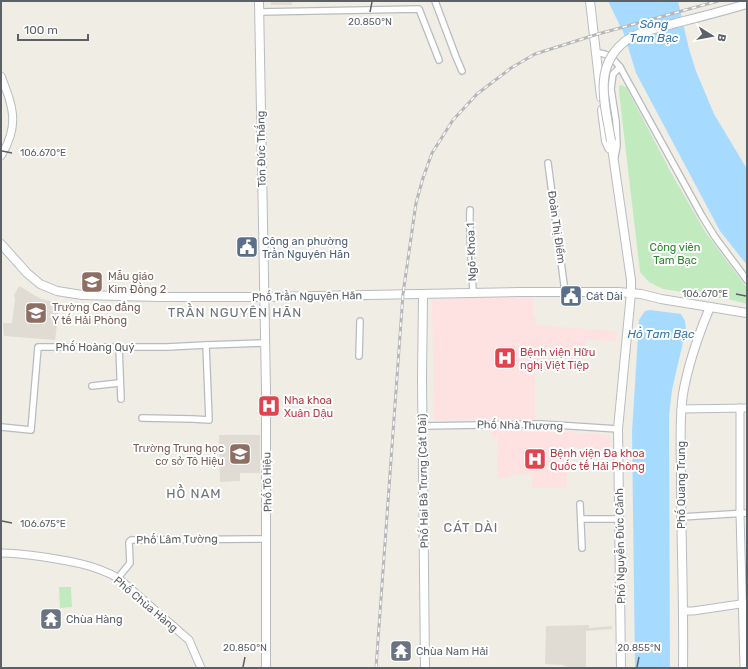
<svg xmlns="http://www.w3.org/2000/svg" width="748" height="669" font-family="Rubik,sans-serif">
<rect width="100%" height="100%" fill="#f0ede5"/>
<g fill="#e0dcd4">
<rect x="271" y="1" width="21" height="4"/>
<path d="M 19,286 L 41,299 L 60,303 L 55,340 L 4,336 L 3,323 L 12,323 L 15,299 L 14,295 Z"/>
<path d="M 219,435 L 260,435 L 260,473 L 240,473 L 240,481 L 220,482 Z"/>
<path d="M 589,625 L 589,628 L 612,626 L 612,629 L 586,631 L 586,668 L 569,668 L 562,665 L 545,664 L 546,626 Z"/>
</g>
<g fill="#fee2e1">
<path d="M 533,297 L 533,317 L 536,318 L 536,325 L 617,331 L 616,342 L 586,339 L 585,355 L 577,354 L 576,361 L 535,360 L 535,420 L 496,421 L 495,419 L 438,420 L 434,419 L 432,299 Z"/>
<path d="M 492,428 L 509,428 L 610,435 L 610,449 L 573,448 L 571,470 L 567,470 L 567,488 L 532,488 L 531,474 L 512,474 L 509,478 L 497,478 L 498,437 L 492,437 Z"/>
</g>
<g fill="#c1eabf">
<path d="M 621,85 L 626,87 L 674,178 L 706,233 L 747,288 L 747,304 L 728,299 L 663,289 L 649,282 L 640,272 L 619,92 L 619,86 Z"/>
<path d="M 59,587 L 71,587 L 72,607 L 60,608 Z"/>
</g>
<g fill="#a6dbff">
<path d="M 608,1 L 678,1 L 689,49 L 696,71 L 714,114 L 747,169 L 747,265 L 720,231 L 636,73 L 624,34 Z"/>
<path d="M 650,310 L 681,314 L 685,321 L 686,329 L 672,390 L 669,416 L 670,668 L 635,668 L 632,432 L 639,320 L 645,311 Z"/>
</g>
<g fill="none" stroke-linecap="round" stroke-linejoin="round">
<g stroke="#b7bbc0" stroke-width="8">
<g id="minor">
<path d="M 435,1 L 456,57 L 462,71"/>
<path d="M 259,12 L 419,9 L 439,60"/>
<path d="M 596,53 C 608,52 613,59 620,67 L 702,216 L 715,237 L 747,280"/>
<path d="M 615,156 L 617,146 L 616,121 L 611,89 L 613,74 L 620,67"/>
<path d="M 548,163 L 565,292"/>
<path d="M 470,210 C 469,238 472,265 473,293"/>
<path d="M 119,347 L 121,399"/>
<path d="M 359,356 L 360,321"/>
<path d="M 92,386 L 119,383"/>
<path d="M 142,418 L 193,419 L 209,420 L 206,345"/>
<path d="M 422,426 L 541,424 L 618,429"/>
<path d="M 1,427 L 31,430 L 38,347 L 167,347 L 206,345 L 265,343"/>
<path d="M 580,504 L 582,548"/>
<path d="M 681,517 L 747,513"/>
<path d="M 581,519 L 620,519"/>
<path d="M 118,578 L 130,563 L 129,542 L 131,540 L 267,539"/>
</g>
</g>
<g stroke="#b7bbc0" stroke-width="9">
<g id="tertiary">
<path d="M 1,76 C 13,107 20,125 1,156"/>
<path d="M 740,408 L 740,513 L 744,668"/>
<path d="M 681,409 L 747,408"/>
<path d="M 1,553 C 16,553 30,555 44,557 C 70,561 95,565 118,578 L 189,640 L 201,668"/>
<path d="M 684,611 L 693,611 L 747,603"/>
</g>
</g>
<g stroke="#b8bcc2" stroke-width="10">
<g id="secondary">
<path d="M 259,1 L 266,390 L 266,668"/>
<path d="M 590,1 L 601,97"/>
<path d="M 602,110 L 606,141 L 609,148"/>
<path d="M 611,141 L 631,280 L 631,293 L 618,429 L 621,668"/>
<path d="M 1,244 L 27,273 L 40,284 L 57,291 L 82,295 L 159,297 L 263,297 L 519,292 L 618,292 L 641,294 L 661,299 L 747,313"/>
<path d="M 423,295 L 422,379 L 425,668"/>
<path d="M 683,668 C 684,604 681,540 681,476 C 681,449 679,421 683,394 C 688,364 698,336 710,307"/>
</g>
</g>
<use href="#minor" stroke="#fff" stroke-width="5.5"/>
<use href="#tertiary" stroke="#fff" stroke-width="7"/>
<use href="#secondary" stroke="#fff" stroke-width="8"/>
<g stroke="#b6b7b8" stroke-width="3">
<path id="rail" d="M 376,668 L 403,294 L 416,203 L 423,178 L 432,153 L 453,120 L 477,94 L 511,68 L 535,54 L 598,34 L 718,1"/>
</g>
<use href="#rail" stroke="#fff" stroke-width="1.5" stroke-dasharray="4.5" stroke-linecap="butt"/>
<g stroke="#b8bcc2" stroke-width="10" stroke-linecap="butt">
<path id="secondary-bridge" d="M 611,141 C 608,121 602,100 604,80 C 605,66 612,52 623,43 C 635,32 661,28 676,23 C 700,17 723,11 747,4"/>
</g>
<use href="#secondary-bridge" stroke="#fff" stroke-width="8"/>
</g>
<path fill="none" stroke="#5c6167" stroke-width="1.5" d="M 370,12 L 372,2M 2,151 L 12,153M 736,294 L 746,296M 2,521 L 12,523M 243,667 L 245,657M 637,667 L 639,657"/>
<defs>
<g id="civic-square" transform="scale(1.15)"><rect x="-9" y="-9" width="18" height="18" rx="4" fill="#5c6f8a" stroke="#fff"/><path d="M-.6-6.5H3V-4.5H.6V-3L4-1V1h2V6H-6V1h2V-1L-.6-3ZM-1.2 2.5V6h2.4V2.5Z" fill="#fff"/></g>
<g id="school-square" transform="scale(1.15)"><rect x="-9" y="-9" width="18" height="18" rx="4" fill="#8d6e63" stroke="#fff"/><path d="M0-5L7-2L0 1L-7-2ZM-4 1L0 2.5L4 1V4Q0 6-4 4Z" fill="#fff"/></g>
<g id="university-square" transform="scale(1.15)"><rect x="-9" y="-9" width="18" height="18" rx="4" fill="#8d6e63" stroke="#fff"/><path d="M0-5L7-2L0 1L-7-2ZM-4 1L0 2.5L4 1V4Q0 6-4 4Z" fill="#fff"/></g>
<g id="hospital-square" transform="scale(1.15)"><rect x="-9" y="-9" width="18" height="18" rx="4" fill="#e0444e" stroke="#fff"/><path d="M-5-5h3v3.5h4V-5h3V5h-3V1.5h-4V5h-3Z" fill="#fff"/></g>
<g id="temple-square" transform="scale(1.15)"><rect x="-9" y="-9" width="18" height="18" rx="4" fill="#6b7280" stroke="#fff"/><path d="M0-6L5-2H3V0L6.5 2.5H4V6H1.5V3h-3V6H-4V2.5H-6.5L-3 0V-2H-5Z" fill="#fff"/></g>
</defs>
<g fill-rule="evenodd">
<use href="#civic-square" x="247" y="247"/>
<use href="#school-square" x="92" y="282"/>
<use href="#civic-square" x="571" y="296"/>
<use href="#university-square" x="36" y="313"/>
<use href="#hospital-square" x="505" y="358"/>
<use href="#hospital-square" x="269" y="406"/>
<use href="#school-square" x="240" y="454"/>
<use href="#hospital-square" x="535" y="459"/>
<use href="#temple-square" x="51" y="619"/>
<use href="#temple-square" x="401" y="651"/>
</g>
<g text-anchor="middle" stroke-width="4" stroke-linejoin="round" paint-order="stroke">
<g font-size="11" fill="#5c6167" stroke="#fff">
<text transform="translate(261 149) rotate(-91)" y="4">Tôn Đức Thắng</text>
<text transform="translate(557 227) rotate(82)" y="4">Đoàn Thị Điểm</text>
<text transform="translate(471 252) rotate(-92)" y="4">Ngõ-Khoa 1</text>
<text transform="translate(307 296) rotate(-1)" y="4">Phố Trần Nguyên Hãn</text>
<text x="95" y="351">Phố Hoàng Quý</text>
<text transform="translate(520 425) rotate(1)" y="4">Phố Nhà Thương</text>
<text transform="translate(423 481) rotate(-91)" y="4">Phố Hai Bà Trưng (Cát Dài)</text>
<text transform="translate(267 482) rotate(-91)" y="4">Phố Tô Hiệu</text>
<text transform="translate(681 485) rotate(-90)" y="4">Phố Quang Trung</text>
<text transform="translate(177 539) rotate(-1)" y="4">Phố Lâm Tường</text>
<text transform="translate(620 546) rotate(-91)" y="4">Phố Nguyễn Đức Cảnh</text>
<text transform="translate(146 604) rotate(40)" y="4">Phố Chùa Hàng</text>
</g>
<g font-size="11" fill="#4e5e75" stroke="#fff" text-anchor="start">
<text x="262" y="245">Công an phường<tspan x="262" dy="13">Trần Nguyên Hãn</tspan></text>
<text x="586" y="300">Cát Dài</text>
</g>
<g font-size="11" fill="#2d852f" stroke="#fff">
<text x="675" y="251">Công viên<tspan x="675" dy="13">Tam Bạc</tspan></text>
</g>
<g font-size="11" fill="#785e54" stroke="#fff" text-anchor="start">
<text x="108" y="280">Mẫu giáo<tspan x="108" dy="13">Kim Đồng 2</tspan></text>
<text x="52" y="311">Trường Cao đẳng<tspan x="52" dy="13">Y tế Hải Phòng</tspan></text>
<text x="224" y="452" text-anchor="end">Trường Trung học<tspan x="224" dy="13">cơ sở Tô Hiệu</tspan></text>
</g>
<g font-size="11" fill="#be3a42" stroke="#fff" text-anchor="start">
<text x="520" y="356">Bệnh viện Hữu<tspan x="520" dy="13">nghị Việt Tiệp</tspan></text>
<text x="284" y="404">Nha khoa<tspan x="284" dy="13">Xuân Dậu</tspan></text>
<text x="550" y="457">Bệnh viện Đa khoa<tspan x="550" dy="13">Quốc tế Hải Phòng</tspan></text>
</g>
<g font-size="11" fill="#5b616d" stroke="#fff" text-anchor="start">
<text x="66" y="623">Chùa Hàng</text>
<text x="416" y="655">Chùa Nam Hải</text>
</g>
<g font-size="12" font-style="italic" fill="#3677b2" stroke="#fff">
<text x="654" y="28">Sông<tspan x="654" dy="14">Tam Bạc</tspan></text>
<text x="661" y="338">Hồ Tam Bạc</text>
</g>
<g font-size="13" letter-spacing="1" fill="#6d7379" stroke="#fff">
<text x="235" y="317">TRẦN NGUYÊN HÃN</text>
<text x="194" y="498">HỒ NAM</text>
<text x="471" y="532">CÁT DÀI</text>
</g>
</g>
<g font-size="10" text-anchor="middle" fill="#5c6167" stroke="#fff" stroke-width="4" stroke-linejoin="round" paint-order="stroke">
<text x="370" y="25">20.850°N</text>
<text x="43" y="156">106.670°E</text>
<text x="705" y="297">106.670°E</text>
<text x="43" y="527">106.675°E</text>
<text x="245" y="651">20.850°N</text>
<text x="639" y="651">20.855°N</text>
</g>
<rect width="748" height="669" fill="none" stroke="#5c6167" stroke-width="4"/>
<g transform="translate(712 36) rotate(101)" stroke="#ffffff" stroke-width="3" paint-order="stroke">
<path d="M0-3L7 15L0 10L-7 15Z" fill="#5c6167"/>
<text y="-6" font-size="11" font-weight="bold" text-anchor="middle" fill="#5c6167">B</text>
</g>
<path d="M18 34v6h70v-6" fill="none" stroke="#5c6167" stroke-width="2"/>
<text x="24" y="34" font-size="12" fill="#5c6167" stroke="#ffffff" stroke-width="3" paint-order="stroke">100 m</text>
</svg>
